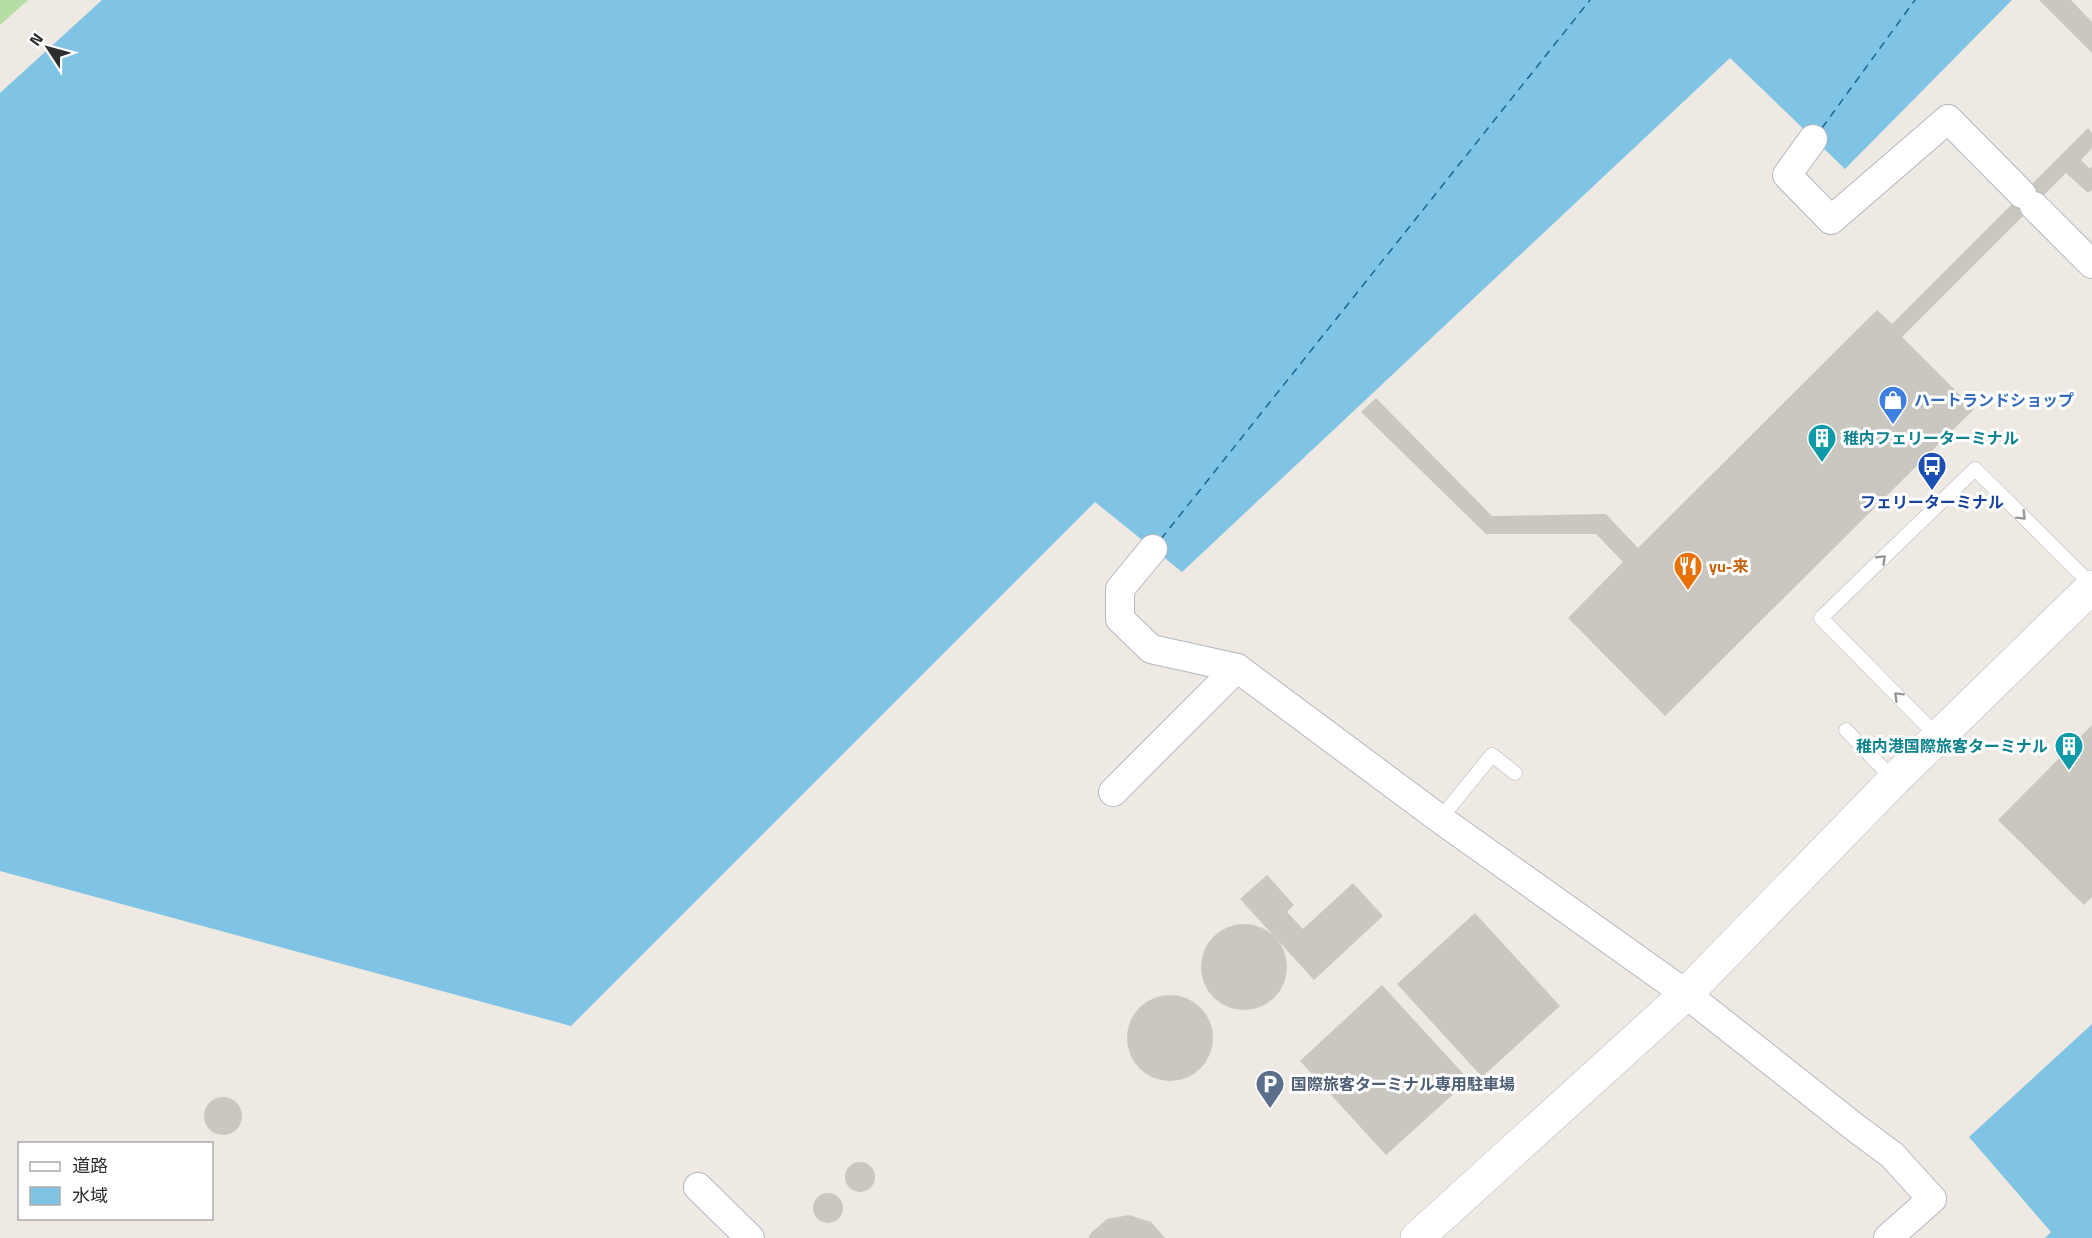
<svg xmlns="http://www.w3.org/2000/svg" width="2092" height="1238" font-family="'Titillium Web','Noto Sans JP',sans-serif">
<rect width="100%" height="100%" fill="#eee9e2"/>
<path fill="#b5dea4" d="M 0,0 L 28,0 L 0,25 Z"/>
<g fill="#80c4e5">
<path d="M 102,0 L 2012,0 L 1845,169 L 1730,58 L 1182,572 L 1095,502 L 571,1026 L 0,871 L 0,93 Z"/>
<path d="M 2092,1024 L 2092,1238 L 2045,1238 L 2051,1232 L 1969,1137 Z"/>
</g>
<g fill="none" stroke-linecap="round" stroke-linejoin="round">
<g stroke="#1b6495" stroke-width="1.5" stroke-dasharray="8 6" stroke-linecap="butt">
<path d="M 1822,128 L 1915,0"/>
<path d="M 1161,539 L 1590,0"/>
</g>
</g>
<g fill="#cac7c0">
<path d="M 2039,0 L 2071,0 L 2092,22 L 2092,53 Z"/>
<path d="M 2088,128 L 2092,133 L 2092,148 L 2081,160 L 2090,169 L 2092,166 L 2092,190 L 2088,193 L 2066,173 L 1902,337 L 1974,409 L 1665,716 L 1568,618 L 1623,562 L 1596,534 L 1486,534 L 1361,412 L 1376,398 L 1492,516 L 1606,514 L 1638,548 L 1877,310 L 1892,324 Z"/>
<path d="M 2092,725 L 2092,897 L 2084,905 L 1998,820 Z"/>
<path d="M 1267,875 L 1294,905 L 1287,912 L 1303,929 L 1353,883 L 1383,916 L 1314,980 L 1240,899 Z"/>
<path d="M 1475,913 L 1560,1006 L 1482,1077 L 1397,984 Z"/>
<circle cx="1244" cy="967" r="43"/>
<path d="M 1382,985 L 1469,1080 L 1386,1155 L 1300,1061 Z"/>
<circle cx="1170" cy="1038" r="43"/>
<circle cx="223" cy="1116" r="19"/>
<circle cx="860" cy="1177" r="15"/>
<circle cx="828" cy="1208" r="15"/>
<path d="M 1129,1215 L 1151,1222 L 1165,1238 L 1089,1238 L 1090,1234 L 1107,1219 Z"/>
</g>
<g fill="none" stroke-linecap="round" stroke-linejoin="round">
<g stroke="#b5b7c0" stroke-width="15">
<g id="lane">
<path d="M 1846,730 L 1894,780"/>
<path d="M 1939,738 L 1821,618 L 1975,469 L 2092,585"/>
<path d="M 1440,819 L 1492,755 L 1515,773"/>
</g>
</g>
<g stroke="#b5b7c0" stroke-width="30">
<g id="street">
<path d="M 1813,139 L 1787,175 L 1831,220 L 1948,119 L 2022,194"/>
<path d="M 2034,206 L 2092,264"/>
<path d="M 1153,549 L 1120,589 L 1120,619 L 1151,649 L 1237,668 L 1440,819 L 1686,994 L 1857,1129 L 1892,1155 L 1932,1199 L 1888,1238"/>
<path d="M 1113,792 L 1237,668"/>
<path d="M 698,1187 L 750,1238"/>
</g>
</g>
<g stroke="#b5b7c0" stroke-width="34">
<path id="secondary" d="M 1417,1238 L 1686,994 L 1894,780 L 2092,587"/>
</g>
<use href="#lane" stroke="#fff" stroke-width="14"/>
<use href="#street" stroke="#fff" stroke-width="28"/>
<use href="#secondary" stroke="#fff" stroke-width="33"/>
</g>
<defs><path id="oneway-chevron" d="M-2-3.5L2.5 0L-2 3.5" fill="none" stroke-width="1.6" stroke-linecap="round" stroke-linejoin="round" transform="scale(1.5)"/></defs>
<g stroke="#969696">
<use href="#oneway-chevron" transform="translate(2022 516) rotate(45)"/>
<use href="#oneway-chevron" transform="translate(1882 559) rotate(-44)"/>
<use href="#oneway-chevron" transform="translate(1898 696) rotate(-135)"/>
</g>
<defs>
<g id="shop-pin" transform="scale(1.5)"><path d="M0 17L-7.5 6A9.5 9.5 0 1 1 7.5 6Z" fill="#3f7fe0" stroke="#fff"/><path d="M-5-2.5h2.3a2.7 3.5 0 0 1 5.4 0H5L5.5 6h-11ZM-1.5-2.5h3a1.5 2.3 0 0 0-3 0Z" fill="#fff"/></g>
<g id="building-pin" transform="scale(1.5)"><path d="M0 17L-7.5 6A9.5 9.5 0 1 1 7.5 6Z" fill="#0f9aa8" stroke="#fff"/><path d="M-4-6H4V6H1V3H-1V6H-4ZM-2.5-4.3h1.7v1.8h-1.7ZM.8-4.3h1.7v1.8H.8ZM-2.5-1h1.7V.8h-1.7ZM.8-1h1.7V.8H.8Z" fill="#fff"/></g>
<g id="bus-pin" transform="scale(1.5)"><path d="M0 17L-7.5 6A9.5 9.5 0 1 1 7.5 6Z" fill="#1a4fb4" stroke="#fff"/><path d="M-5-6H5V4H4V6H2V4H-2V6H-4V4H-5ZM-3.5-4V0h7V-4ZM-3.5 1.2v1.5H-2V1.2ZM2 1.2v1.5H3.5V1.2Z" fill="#fff"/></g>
<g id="restaurant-pin" transform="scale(1.5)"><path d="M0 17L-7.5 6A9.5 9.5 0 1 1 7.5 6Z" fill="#e8710a" stroke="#fff"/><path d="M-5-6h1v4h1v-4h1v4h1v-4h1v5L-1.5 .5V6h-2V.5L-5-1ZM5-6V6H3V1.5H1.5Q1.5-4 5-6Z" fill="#fff"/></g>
<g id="parking-pin" transform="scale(1.5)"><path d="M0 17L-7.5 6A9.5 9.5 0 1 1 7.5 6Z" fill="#5c6f8a" stroke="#fff"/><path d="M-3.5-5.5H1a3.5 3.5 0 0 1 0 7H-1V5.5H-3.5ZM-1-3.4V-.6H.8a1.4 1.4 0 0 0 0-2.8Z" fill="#fff"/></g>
</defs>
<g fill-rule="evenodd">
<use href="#shop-pin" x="1893" y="400"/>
<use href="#building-pin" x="1822" y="438"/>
<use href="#bus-pin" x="1932" y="466"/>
<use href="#restaurant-pin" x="1688" y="566"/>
<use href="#building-pin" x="2069" y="746"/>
<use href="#parking-pin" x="1270" y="1084"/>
</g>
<g text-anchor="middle" stroke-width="6" stroke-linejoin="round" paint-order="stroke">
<g font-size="16" font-weight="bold" fill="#366cbe" stroke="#fff" text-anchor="start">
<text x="1914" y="406">ハートランドショップ</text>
</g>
<g font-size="16" font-weight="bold" fill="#0d838f" stroke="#fff" text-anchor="start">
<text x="1843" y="444">稚内フェリーターミナル</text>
<text x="2048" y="752" text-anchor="end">稚内港国際旅客ターミナル</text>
</g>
<g font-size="16" font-weight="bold" fill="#164399" stroke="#fff">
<text x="1932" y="508">フェリーターミナル</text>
</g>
<g font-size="16" font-weight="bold" fill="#c56008" stroke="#fff" text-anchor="start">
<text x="1709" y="572">yu-来</text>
</g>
<g font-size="16" font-weight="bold" fill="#4e5e75" stroke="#fff" text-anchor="start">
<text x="1291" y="1090">国際旅客ターミナル専用駐車場</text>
</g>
</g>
<rect x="18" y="1142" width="195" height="78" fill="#ffffff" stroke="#ababab" stroke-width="1.5"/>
<rect x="30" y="1162" width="30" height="9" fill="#ffffff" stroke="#ababab" stroke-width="1.5"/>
<text x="72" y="1172" font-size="18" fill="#2e2e2e">道路</text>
<rect x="30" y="1187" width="30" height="18" fill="#80c4e5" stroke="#ababab" stroke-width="1.5"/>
<text x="72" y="1202" font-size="18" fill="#2e2e2e">水域</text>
<g transform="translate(48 48) rotate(306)" stroke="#ffffff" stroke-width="4.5" paint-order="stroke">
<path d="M0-4.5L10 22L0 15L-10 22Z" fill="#2e2e2e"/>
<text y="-9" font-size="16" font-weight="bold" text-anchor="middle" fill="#2e2e2e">N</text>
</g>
</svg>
